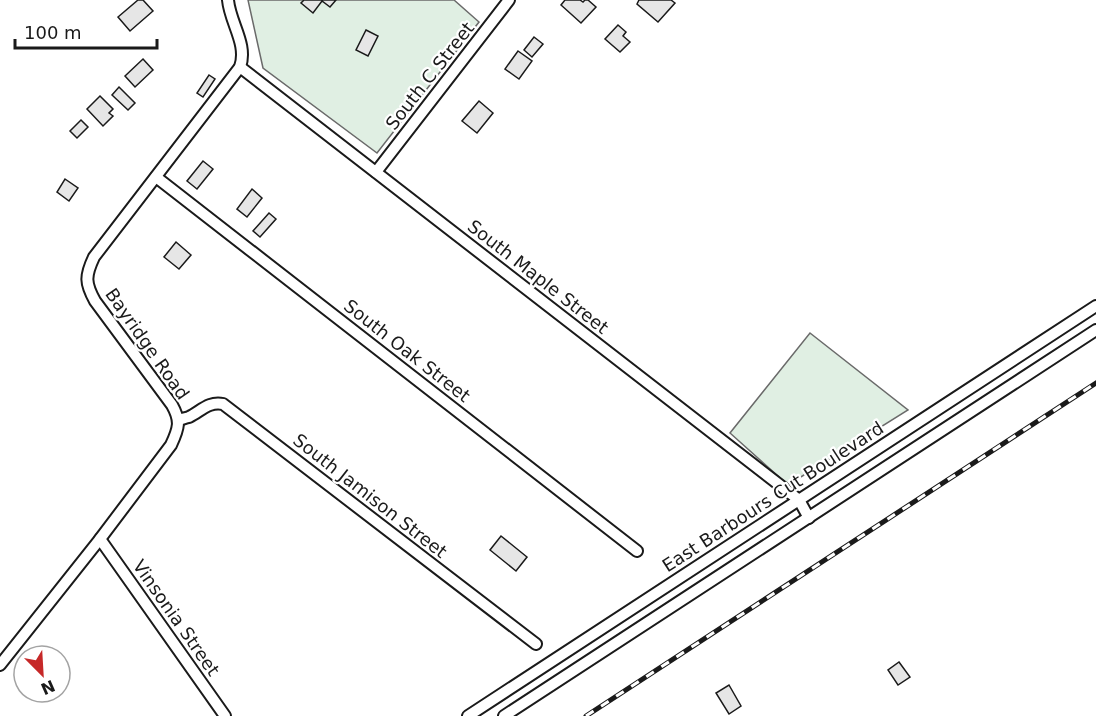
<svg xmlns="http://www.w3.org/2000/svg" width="1096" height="716" font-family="'DejaVu Sans',sans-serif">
<rect width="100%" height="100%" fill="#fff"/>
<g fill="#e0efe3" stroke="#6a6a6a" stroke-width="1.5">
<path d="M 248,0 L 454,0 L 479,22 L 377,153 L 263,68 Z"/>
<path d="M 810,333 L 908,410 L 788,485 L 730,433 Z"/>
</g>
<g fill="#e6e6e6" stroke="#1a1a1a" stroke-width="1.5">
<path d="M 138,0 L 143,0 L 153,11 L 130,31 L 118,17 Z"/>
<path d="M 304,0 L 336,0 L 330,7 L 322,1 L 313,13 L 301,3 Z"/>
<path d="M 565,0 L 580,0 L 583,2 L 585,0 L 588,0 L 596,7 L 581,23 L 561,5 Z"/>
<path d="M 639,0 L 671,0 L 675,3 L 658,22 L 637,4 Z"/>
<path d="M 618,25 L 626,32 L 623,36 L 630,42 L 620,52 L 605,39 Z"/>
<path d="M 366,30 L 378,36 L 368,56 L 356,50 Z"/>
<path d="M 534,37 L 543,44 L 532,57 L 524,50 Z"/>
<path d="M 518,51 L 532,61 L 519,79 L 505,69 Z"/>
<path d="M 143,59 L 153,70 L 135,87 L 125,76 Z"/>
<path d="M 209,75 L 215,79 L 203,97 L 197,93 Z"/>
<path d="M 119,87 L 135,103 L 128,110 L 112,95 Z"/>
<path d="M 100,96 L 113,109 L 109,113 L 113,116 L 103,126 L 87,109 Z"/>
<path d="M 479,101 L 493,113 L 477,133 L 462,121 Z"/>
<path d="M 81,120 L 88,127 L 77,138 L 70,131 Z"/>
<path d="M 203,161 L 213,169 L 197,189 L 187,181 Z"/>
<path d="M 65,179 L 78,188 L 69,201 L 57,192 Z"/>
<path d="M 252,189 L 262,198 L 247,217 L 237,209 Z"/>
<path d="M 269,213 L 276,219 L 260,237 L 253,231 Z"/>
<path d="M 176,242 L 191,255 L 179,269 L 164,257 Z"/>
<path d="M 501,536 L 527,557 L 516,571 L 490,550 Z"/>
<path d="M 899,662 L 910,677 L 898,685 L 888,670 Z"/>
<path d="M 729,685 L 741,706 L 729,714 L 716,693 Z"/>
</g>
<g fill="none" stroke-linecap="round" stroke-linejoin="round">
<g stroke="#1a1a1a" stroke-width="14">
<g id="minor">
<path d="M 240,67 L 799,500 L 809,518"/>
<path d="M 376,172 L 509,0"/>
<path d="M 156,177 L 637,551"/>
<path d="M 178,420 C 182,419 185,418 189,417 C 201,411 209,401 223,404 L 536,644"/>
<path d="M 100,539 L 225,716"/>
<path d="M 0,665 L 100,539 L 171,445 C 179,428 181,421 172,405 L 95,301 C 85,283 85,276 94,257 L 240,67 C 248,44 230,23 228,0"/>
<path d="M 468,716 L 1096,306"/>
<path d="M 504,716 L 1096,330"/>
</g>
</g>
<use href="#minor" stroke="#fff" stroke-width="10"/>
<g stroke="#1a1a1a" stroke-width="5">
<path id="rail" d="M 586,716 L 1096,383"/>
</g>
<use href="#rail" stroke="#fff" stroke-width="3" stroke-dasharray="9" stroke-linecap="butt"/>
</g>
<g text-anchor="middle" stroke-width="4.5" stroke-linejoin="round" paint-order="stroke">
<g font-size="18" fill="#1a1a1a" stroke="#fff">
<text transform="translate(430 76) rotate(-52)" y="6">South C Street</text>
<text transform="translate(538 277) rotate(38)" y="6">South Maple Street</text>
<text transform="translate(147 344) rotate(55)" y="6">Bayridge Road</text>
<text transform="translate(407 351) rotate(38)" y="6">South Oak Street</text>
<text transform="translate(370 496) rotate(38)" y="6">South Jamison Street</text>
<text transform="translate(773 497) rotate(-33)" y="6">East Barbours Cut Boulevard</text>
<text transform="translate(176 618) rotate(55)" y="6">Vinsonia Street</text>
</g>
</g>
<g transform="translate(42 674) rotate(156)"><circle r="28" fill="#ffffff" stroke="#a3a3a3" stroke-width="1.5"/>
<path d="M0-4.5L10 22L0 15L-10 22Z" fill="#c62828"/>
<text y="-9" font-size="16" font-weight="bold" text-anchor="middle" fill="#1a1a1a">N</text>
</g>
<path d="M15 39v9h142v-9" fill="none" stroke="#1a1a1a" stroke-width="3"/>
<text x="24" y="39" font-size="18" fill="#1a1a1a" stroke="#ffffff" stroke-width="4.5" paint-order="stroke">100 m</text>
</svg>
